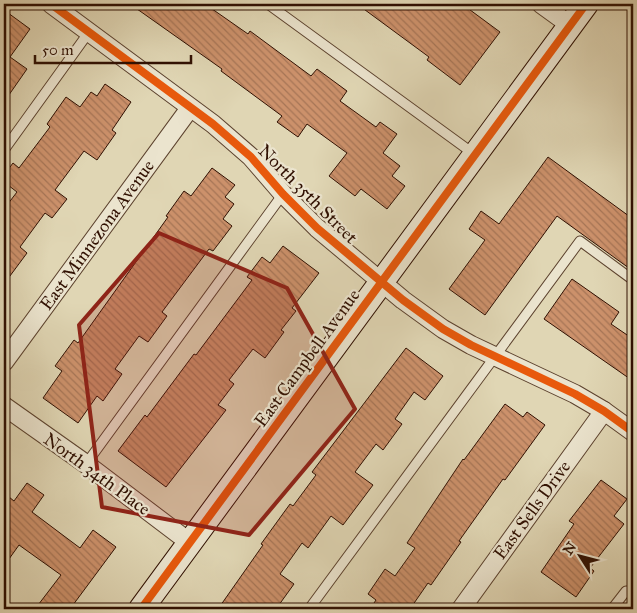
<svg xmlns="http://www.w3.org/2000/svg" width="637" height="613" font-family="'IM FELL Great Primer',serif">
<defs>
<pattern id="building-back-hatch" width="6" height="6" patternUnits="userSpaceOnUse" patternTransform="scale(1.25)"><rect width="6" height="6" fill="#cc916b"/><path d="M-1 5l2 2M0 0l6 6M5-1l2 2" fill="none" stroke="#a67556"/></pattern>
</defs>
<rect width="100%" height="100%" fill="#e0d6b4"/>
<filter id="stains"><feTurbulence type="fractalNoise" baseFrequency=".004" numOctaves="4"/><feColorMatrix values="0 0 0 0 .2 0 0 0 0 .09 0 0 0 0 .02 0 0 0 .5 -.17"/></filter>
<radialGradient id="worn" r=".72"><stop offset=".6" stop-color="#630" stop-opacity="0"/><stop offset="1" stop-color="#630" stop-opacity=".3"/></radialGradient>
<g fill="url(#building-back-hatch)" stroke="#301002">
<path d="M 130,4 L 205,4 L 248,34 L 250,31 L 311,76 L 317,69 L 347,91 L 340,101 L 376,127 L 380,122 L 397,134 L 383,153 L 400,166 L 392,176 L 405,186 L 387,209 L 361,189 L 355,196 L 329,176 L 347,153 L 307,124 L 298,137 L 277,122 L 282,116 L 221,71 L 222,69 Z"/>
<path d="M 357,4 L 462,4 L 500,32 L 460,85 L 427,60 L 429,57 Z"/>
<path d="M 4,10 L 30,29 L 10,57 L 27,69 L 4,102 Z"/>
<path d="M 105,84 L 131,102 L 112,130 L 116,133 L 97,160 L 84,151 L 55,190 L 67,199 L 52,218 L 45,213 L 20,247 L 27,253 L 4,284 L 4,209 L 17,192 L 4,182 L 4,175 L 13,163 L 19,168 L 50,127 L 47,124 L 66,97 L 80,107 L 91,92 L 97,96 Z"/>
<path d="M 548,157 L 633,219 L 633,271 L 557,216 L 485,315 L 449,289 L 485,240 L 469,229 L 481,211 L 499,224 Z"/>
<path d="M 212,168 L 235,185 L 225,197 L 234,204 L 223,219 L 232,226 L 213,251 L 209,249 L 162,312 L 167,316 L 148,342 L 139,336 L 115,369 L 122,374 L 103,401 L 97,396 L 78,423 L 43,398 L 62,371 L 55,366 L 74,340 L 78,343 L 168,217 L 166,216 L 184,191 L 191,196 Z"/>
<path d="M 283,246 L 319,273 L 292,308 L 296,311 L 281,330 L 284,332 L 265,358 L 253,349 L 229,380 L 234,384 L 218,405 L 226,410 L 166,487 L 118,451 L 145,415 L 147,417 L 194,354 L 196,355 L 252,280 L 247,277 L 262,257 L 270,263 Z"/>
<path d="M 572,279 L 619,312 L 611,324 L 633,339 L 633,381 L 544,319 Z"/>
<path d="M 406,348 L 443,376 L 425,400 L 414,392 L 395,419 L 402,424 L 383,450 L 376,444 L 355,472 L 373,485 L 343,525 L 331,516 L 308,548 L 302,543 L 280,574 L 294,584 L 276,609 L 218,609 L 263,545 L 261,544 L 290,504 L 293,506 L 316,475 L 312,472 Z"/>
<path d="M 505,404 L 523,417 L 527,412 L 545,425 L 505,480 L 503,479 L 459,541 L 461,542 L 431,585 L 428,583 L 410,609 L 370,609 L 376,600 L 368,594 L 385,569 L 395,576 L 415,548 L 407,543 L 463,459 L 464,460 Z"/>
<path d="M 601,480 L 627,499 L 614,516 L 624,524 L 590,568 L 594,571 L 576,597 L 541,572 L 574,524 L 569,521 Z"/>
<path d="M 27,483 L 44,495 L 32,512 L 80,548 L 93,530 L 116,547 L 70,609 L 35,609 L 61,575 L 19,545 L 4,566 L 4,493 L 14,501 Z"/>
</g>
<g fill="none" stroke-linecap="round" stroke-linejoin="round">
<g stroke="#5c422e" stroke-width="11">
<g id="lane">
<path d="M 268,4 L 474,154"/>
<path d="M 4,150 L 89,32"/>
<path d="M 86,464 L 283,194"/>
<path d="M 309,609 L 580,241 L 633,280"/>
<path d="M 612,609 L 626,591 L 633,591"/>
</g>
</g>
<g stroke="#5c422e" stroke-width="20">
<g id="street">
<path d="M 51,4 L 213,124 L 251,157 L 283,194 L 317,228 L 403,300 L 443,329 L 471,345 L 575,394 L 604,411 L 633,432"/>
<path d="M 541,4 L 570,25"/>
<path d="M 4,362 L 190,108"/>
<path d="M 4,406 L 86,464 L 189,542"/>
<path d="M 461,609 L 604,411"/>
</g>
</g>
<g stroke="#301002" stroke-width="26">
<path id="secondary" d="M 141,609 L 586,4"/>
</g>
<use href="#lane" stroke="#ebe4ce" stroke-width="9"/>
<use href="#street" stroke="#ebe4ce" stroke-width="18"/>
<use href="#secondary" stroke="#ebe4ce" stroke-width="24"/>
<g stroke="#ebe4ce" stroke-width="11">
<g id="cycleway">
<path d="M 51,4 L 213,124 L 251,157 L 283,194 L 317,228 L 403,300 L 443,329 L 471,345 L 575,394 L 604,411 L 633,432"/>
<path d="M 141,609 L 586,4"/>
</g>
</g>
<use href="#cycleway" stroke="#e8590c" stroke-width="8"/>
</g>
<path fill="#8f2418" fill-opacity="0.2" stroke="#8f2418" stroke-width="4" stroke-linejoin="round" d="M 159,233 L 287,288 L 355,409 L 249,535 L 102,507 L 79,325 Z"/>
<g text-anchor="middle" stroke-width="4.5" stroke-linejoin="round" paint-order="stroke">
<g font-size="18" fill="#301002" stroke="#ebe4ce">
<text transform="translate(308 194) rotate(45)" y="6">North 35th Street</text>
<text transform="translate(97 235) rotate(-54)" y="6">East Minnezona Avenue</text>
<text transform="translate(307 358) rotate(-54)" y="6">East Campbell Avenue</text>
<text transform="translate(97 474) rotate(36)" y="6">North 34th Place</text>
<text transform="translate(532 510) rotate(-54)" y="6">East Sells Drive</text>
</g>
</g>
<rect width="637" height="613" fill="none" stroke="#e0d6b4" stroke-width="20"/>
<rect x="5" y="5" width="627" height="603" fill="none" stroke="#301002" stroke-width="2.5"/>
<rect x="10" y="10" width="617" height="593" fill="none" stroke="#301002"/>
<g transform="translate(580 556) rotate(306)" stroke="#ebe4ce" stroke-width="4" paint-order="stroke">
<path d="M0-4L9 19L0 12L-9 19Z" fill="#301002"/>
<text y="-8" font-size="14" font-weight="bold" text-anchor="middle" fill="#301002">N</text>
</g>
<path d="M35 55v8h156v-8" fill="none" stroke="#301002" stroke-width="2.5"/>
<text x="42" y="55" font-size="15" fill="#301002" stroke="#ebe4ce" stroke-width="4" paint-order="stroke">50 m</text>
<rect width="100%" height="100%" filter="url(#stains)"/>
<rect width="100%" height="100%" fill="url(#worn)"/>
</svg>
